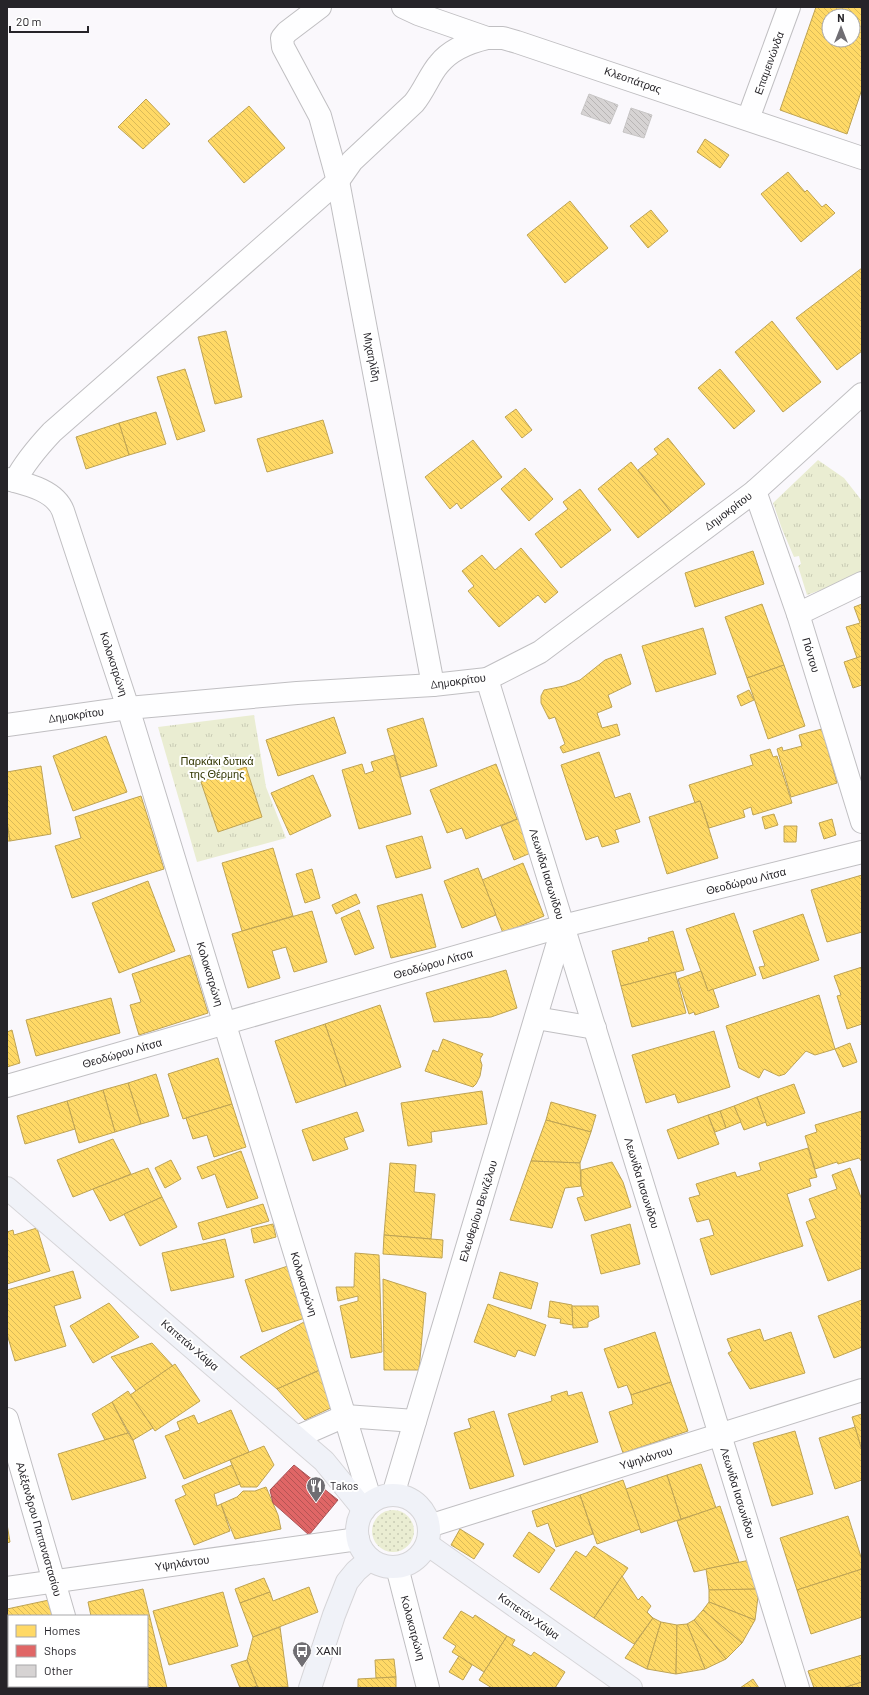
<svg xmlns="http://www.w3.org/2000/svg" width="869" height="1695" font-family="Barlow,sans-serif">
<defs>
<pattern id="grass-dots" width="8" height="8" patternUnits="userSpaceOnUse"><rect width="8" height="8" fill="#eaedd2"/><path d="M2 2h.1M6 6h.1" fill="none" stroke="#c9cbb4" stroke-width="1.8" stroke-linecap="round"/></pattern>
<pattern id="park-tufts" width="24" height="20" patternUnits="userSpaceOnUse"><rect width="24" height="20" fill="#eaedd2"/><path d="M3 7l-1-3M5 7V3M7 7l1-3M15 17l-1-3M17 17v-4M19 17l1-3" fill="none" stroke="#c9cbb4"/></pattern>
<pattern id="homes-back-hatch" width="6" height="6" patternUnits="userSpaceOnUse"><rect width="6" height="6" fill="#ffd966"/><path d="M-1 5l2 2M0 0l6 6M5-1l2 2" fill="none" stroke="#daba58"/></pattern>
<pattern id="shops-back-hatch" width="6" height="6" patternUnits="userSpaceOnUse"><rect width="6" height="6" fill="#e06666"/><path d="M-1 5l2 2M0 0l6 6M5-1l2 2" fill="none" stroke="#b55454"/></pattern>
<pattern id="building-back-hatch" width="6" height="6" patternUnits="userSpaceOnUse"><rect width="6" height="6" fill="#d6d3d3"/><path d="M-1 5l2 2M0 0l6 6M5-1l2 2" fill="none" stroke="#b8b5b5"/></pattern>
</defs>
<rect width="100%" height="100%" fill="#faf8fc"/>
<circle fill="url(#grass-dots)" cx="393" cy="1531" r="21"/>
<g fill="url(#park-tufts)">
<path d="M 818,460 L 844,478 L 862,501 L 862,575 L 807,595 L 798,566 L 801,564 L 799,556 L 794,557 L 782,529 L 773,503 Z"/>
<path d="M 254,715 L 266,787 L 286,838 L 197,862 L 158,727 Z"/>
</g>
<g fill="url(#homes-back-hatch)" stroke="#bea354" fill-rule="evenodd">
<path d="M 816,7 L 862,7 L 862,89 L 847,134 L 780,110 ZM 829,16 L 853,16 L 853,40 L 829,40 Z"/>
<path d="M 146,99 L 170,124 L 143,149 L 118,127 Z"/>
<path d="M 249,106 L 285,148 L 244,183 L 208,141 Z"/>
<path d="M 705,139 L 729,155 L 720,168 L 697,152 Z"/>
<path d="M 788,172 L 805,192 L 807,190 L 822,207 L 826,204 L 835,213 L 801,242 L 761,194 Z"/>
<path d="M 570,201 L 608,248 L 565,283 L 527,235 Z"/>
<path d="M 651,210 L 668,231 L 648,248 L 630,226 Z"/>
<path d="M 862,268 L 862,351 L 837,370 L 796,318 Z"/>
<path d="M 772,321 L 821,382 L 783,412 L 735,352 Z"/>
<path d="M 226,331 L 242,397 L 215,404 L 198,337 Z"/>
<path d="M 185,369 L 205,431 L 177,440 L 157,377 Z"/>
<path d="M 720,369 L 755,411 L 734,429 L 698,388 Z"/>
<path d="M 516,409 L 532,430 L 522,438 L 505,417 Z"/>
<path d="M 156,412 L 166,444 L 129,455 L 119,423 Z"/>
<path d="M 323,420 L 333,453 L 267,472 L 257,439 Z"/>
<path d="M 119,423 L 129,455 L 86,469 L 76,437 Z"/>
<path d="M 668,438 L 705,484 L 671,512 L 638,470 L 658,454 L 654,449 Z"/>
<path d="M 473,440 L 502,477 L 461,509 L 457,503 L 450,509 L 425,477 Z"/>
<path d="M 631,462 L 671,512 L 638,538 L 598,489 Z"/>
<path d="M 525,468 L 553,499 L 529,521 L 501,489 Z"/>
<path d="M 580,489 L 611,530 L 561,568 L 535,534 L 568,509 L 563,502 Z"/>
<path d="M 521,548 L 558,592 L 545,603 L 538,595 L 499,627 L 468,591 L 474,586 L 462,571 L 482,555 L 495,570 Z"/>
<path d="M 753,551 L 764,584 L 695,607 L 685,573 Z"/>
<path d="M 762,604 L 784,665 L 747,678 L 725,617 Z"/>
<path d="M 862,604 L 862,656 L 857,658 L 846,627 L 860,623 L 854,607 Z"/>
<path d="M 703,628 L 716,674 L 656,692 L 642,646 Z"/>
<path d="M 621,654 L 631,684 L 608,695 L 612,707 L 597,713 L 602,728 L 617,724 L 620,735 L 563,753 L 560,747 L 565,744 L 555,717 L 549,719 L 541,703 L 541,696 L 544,690 L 564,686 L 580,680 L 605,660 Z"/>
<path d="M 862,656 L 862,685 L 853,688 L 844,662 Z"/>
<path d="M 784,665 L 805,726 L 768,739 L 747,678 Z"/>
<path d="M 749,690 L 754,700 L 741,706 L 737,696 Z"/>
<path d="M 334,717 L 346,753 L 278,776 L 266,740 Z"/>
<path d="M 423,718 L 437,766 L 401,777 L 387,729 Z"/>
<path d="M 822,729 L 837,783 L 791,797 L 777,749 L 782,747 L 783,751 L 802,746 L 799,735 Z"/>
<path d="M 106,736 L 127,792 L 73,811 L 53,756 Z"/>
<path d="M 770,749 L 773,757 L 777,756 L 792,803 L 753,815 L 751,807 L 743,810 L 745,817 L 709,828 L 700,801 L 695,803 L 689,785 L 753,765 L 750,755 Z"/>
<path d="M 599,752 L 615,798 L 630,793 L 640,822 L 615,830 L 619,842 L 602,847 L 598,836 L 586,840 L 561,765 Z"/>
<path d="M 394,755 L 411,814 L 359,829 L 342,770 L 362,764 L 365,774 L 374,771 L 371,762 Z"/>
<path d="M 496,764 L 517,819 L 466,839 L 462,828 L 447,833 L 430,790 Z"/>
<path d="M 41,766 L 51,834 L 10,841 L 7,823 L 7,772 Z"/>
<path d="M 246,767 L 262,817 L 218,832 L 201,782 Z"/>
<path d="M 313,775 L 331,816 L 290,835 L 271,793 Z"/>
<path d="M 141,796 L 164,869 L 72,898 L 55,846 L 81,838 L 75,817 Z"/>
<path d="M 700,801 L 718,858 L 667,874 L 649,817 Z"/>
<path d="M 774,814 L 778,825 L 765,829 L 762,817 Z"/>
<path d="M 520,818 L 533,852 L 514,860 L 501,826 Z"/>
<path d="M 832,819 L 836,835 L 824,839 L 819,823 Z"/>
<path d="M 7,823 L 10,841 L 7,841 Z"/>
<path d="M 784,826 L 797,826 L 796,842 L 784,842 Z"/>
<path d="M 422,836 L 431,868 L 396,878 L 386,846 Z"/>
<path d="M 273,848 L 293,916 L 242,931 L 222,863 Z"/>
<path d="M 523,863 L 544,916 L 503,933 L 482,880 Z"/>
<path d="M 478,868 L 496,915 L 462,928 L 444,881 Z"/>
<path d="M 312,869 L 320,898 L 305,903 L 296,874 Z"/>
<path d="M 862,875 L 862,932 L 827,942 L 811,890 Z"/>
<path d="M 148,881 L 175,951 L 119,973 L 92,903 Z"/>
<path d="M 356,894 L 360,903 L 336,914 L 332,905 Z"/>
<path d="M 422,894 L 436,947 L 391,958 L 377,906 Z"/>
<path d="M 359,910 L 374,948 L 355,955 L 341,918 Z"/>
<path d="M 312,911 L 327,962 L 294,972 L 286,947 L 272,951 L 280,978 L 248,988 L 232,934 Z"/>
<path d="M 734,913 L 756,975 L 708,991 L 686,929 Z"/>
<path d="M 803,914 L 819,960 L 763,979 L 759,967 L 765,966 L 753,931 Z"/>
<path d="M 673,931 L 684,970 L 621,986 L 612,951 L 649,941 L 648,938 Z"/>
<path d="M 190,955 L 208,1013 L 139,1035 L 130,1005 L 141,1002 L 132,974 Z"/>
<path d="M 862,967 L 862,1024 L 847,1029 L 837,996 L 841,995 L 834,976 Z"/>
<path d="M 506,970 L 517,1008 L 491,1017 L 434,1022 L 426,993 Z"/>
<path d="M 701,971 L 708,991 L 713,989 L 719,1007 L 695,1015 L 694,1012 L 689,1014 L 678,979 Z"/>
<path d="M 675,972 L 686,1013 L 632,1027 L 621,986 Z"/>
<path d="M 819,995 L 835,1049 L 815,1055 L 806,1051 L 785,1074 L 779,1076 L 764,1069 L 759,1078 L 739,1068 L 726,1026 Z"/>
<path d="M 111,998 L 120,1033 L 36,1056 L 26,1020 Z"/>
<path d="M 380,1005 L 401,1067 L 346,1086 L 325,1024 Z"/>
<path d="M 325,1024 L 346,1086 L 296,1103 L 275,1041 Z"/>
<path d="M 12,1030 L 20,1063 L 7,1067 L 7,1032 Z"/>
<path d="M 714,1031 L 730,1087 L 678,1103 L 675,1094 L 646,1103 L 632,1055 Z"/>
<path d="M 443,1039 L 483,1054 L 480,1059 L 482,1065 L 480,1076 L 476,1084 L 473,1087 L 425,1071 L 433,1050 L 438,1052 Z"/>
<path d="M 850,1043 L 857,1062 L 843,1067 L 835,1049 Z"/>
<path d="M 218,1058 L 232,1104 L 183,1119 L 168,1074 Z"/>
<path d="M 156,1074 L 169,1116 L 141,1124 L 128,1083 Z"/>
<path d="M 128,1083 L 141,1124 L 115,1132 L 103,1090 Z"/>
<path d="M 794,1084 L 805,1113 L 767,1126 L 757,1097 Z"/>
<path d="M 103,1090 L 115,1132 L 79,1143 L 67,1101 Z"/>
<path d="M 482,1091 L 487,1124 L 431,1132 L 432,1142 L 408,1146 L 401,1103 Z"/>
<path d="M 757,1097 L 766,1122 L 744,1130 L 734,1106 Z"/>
<path d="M 67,1101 L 75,1129 L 25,1144 L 17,1116 Z"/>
<path d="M 551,1102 L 596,1115 L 591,1132 L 546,1120 Z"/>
<path d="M 232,1104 L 246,1147 L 214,1157 L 207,1135 L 193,1139 L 186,1118 Z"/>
<path d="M 734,1106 L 741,1122 L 726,1128 L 720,1111 Z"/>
<path d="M 720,1111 L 726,1128 L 715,1132 L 708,1115 Z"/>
<path d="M 862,1111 L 862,1162 L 859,1158 L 838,1164 L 837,1162 L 815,1169 L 805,1136 L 817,1132 L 815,1125 Z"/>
<path d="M 357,1112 L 364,1131 L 344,1138 L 348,1149 L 313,1161 L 302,1130 Z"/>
<path d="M 708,1115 L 719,1144 L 678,1159 L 667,1130 Z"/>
<path d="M 546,1120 L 591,1132 L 580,1163 L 531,1161 Z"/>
<path d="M 113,1139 L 131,1174 L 73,1197 L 57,1160 Z"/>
<path d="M 808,1148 L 817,1177 L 809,1179 L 811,1186 L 787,1194 L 803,1246 L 711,1275 L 700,1239 L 714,1235 L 709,1219 L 697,1222 L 689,1198 L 700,1195 L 696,1184 L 735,1172 L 737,1177 L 761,1170 L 759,1163 Z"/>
<path d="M 241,1151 L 258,1198 L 227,1208 L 215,1174 L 202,1179 L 197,1167 Z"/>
<path d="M 171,1160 L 181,1179 L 165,1188 L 155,1168 Z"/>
<path d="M 531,1161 L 580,1163 L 581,1186 L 565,1188 L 552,1228 L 510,1220 Z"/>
<path d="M 612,1162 L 623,1182 L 631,1207 L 585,1221 L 577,1198 L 584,1196 L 581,1186 L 581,1170 Z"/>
<path d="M 390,1163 L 416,1165 L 414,1192 L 435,1194 L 431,1239 L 384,1235 Z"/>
<path d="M 148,1168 L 162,1197 L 110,1221 L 93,1189 Z"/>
<path d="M 850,1168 L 862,1200 L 862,1268 L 828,1281 L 806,1222 L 816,1218 L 809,1199 L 837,1189 L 832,1175 Z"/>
<path d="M 162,1197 L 177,1227 L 140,1246 L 124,1214 Z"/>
<path d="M 263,1204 L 269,1221 L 203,1240 L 198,1223 Z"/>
<path d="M 273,1224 L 276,1237 L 254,1243 L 251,1229 Z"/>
<path d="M 630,1224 L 640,1264 L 601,1274 L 591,1235 Z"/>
<path d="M 37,1228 L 50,1271 L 7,1284 L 7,1232 L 13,1230 L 14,1235 Z"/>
<path d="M 384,1235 L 443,1240 L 442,1258 L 383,1254 Z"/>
<path d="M 225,1239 L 234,1277 L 171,1291 L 162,1253 Z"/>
<path d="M 355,1253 L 379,1255 L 382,1352 L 351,1358 L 340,1306 L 358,1301 L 358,1296 L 338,1301 L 336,1287 L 354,1287 Z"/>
<path d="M 291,1265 L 308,1317 L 262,1332 L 245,1280 Z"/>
<path d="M 73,1271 L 81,1298 L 54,1306 L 66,1346 L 15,1361 L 7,1334 L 7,1290 Z"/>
<path d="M 500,1272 L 538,1283 L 531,1309 L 493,1298 Z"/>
<path d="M 383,1279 L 426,1293 L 419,1370 L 384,1370 Z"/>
<path d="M 862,1300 L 862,1347 L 834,1358 L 818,1316 Z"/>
<path d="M 550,1301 L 572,1305 L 573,1325 L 560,1323 L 561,1319 L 548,1317 Z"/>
<path d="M 109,1303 L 139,1337 L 93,1363 L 70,1326 Z"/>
<path d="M 488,1304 L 546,1325 L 535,1356 L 518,1350 L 515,1357 L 474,1342 Z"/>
<path d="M 572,1306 L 598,1306 L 599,1317 L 588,1322 L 588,1327 L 573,1328 Z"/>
<path d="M 304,1322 L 324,1368 L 277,1389 L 240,1357 Z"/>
<path d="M 760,1329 L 764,1341 L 791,1332 L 805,1373 L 750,1389 L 728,1353 L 732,1351 L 727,1339 Z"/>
<path d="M 655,1332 L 671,1382 L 631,1395 L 627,1385 L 618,1388 L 604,1349 Z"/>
<path d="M 152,1343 L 173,1366 L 136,1391 L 111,1357 Z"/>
<path d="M 175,1364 L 200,1401 L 155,1431 L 130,1395 Z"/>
<path d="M 320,1370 L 335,1406 L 305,1420 L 277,1389 Z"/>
<path d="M 671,1382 L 688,1431 L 623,1453 L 609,1412 L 633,1404 L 631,1395 Z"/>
<path d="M 128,1391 L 153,1428 L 133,1440 L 112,1402 Z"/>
<path d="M 567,1391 L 568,1396 L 582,1392 L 598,1442 L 524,1465 L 508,1414 L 552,1401 L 551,1396 Z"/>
<path d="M 112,1402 L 128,1433 L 105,1440 L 92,1414 Z"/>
<path d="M 231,1410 L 249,1452 L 184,1479 L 165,1436 L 180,1430 L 177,1422 L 194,1415 L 198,1424 Z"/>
<path d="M 494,1411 L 514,1476 L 470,1489 L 454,1433 L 471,1428 L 468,1419 Z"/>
<path d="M 862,1414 L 862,1451 L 852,1417 Z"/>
<path d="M 855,1427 L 862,1451 L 862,1480 L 835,1489 L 819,1438 Z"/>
<path d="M 795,1431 L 813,1494 L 772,1506 L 753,1443 Z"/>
<path d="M 128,1433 L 133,1440 L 146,1478 L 72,1500 L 58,1454 Z"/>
<path d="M 264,1446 L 274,1465 L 257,1487 L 241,1487 L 230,1460 Z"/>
<path d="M 701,1464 L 716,1508 L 681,1519 L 667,1475 Z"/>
<path d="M 232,1465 L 240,1484 L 214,1494 L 217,1506 L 221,1504 L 230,1531 L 194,1545 L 175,1500 L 186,1495 L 182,1486 Z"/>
<path d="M 667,1475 L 681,1519 L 641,1533 L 626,1489 Z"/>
<path d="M 623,1480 L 640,1529 L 597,1544 L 580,1495 Z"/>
<path d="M 266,1487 L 278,1515 L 281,1529 L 235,1539 L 221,1504 L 237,1497 L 243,1491 L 255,1491 Z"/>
<path d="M 580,1495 L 593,1534 L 556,1547 L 548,1523 L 537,1527 L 532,1511 Z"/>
<path d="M 720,1506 L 739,1562 L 694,1572 L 677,1521 Z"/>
<path d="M 848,1516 L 862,1560 L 862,1569 L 797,1590 L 780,1538 Z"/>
<path d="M 7,1524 L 10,1542 L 7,1543 Z"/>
<path d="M 460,1529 L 484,1544 L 474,1559 L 451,1545 Z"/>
<path d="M 529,1532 L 555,1550 L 539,1573 L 513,1556 Z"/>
<path d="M 594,1546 L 628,1568 L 594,1618 L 550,1589 L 576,1551 L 586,1557 Z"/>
<path d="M 750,1560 L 759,1589 L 709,1590 L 706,1569 Z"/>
<path d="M 862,1569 L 862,1617 L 811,1634 L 797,1590 Z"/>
<path d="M 622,1576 L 638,1600 L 642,1596 L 651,1606 L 647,1612 L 653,1618 L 634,1644 L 594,1618 Z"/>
<path d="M 264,1578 L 270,1592 L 240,1603 L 235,1589 Z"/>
<path d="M 309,1587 L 318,1612 L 253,1637 L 240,1603 L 270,1592 L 273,1601 Z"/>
<path d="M 143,1589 L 167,1688 L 109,1688 L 109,1686 L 147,1686 L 147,1616 L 91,1616 L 88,1602 Z"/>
<path d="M 759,1589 L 755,1620 L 709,1602 L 709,1590 Z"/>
<path d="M 223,1592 L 238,1646 L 169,1665 L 153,1611 Z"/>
<path d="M 49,1600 L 52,1616 L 9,1616 L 9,1668 L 7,1668 L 7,1609 Z"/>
<path d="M 709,1602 L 755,1620 L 742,1643 L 703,1610 Z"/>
<path d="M 703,1610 L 742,1643 L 726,1659 L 694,1620 Z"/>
<path d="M 461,1611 L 473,1618 L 475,1615 L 507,1636 L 484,1672 L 452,1652 L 456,1646 L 443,1638 Z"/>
<path d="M 653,1618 L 661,1622 L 647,1669 L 625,1658 Z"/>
<path d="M 694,1620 L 726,1659 L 705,1669 L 687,1624 Z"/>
<path d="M 661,1622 L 677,1625 L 676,1674 L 647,1669 Z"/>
<path d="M 687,1624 L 705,1669 L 676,1674 L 677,1625 Z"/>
<path d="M 280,1627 L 288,1687 L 258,1688 L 247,1660 L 253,1637 Z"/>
<path d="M 507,1636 L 515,1640 L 512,1645 L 531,1656 L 534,1652 L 565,1672 L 555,1688 L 492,1688 L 479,1680 Z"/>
<path d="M 862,1655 L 862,1682 L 843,1688 L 814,1688 L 808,1671 Z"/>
<path d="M 459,1656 L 472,1665 L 463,1680 L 449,1672 Z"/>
<path d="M 394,1659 L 396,1677 L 376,1678 L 375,1660 Z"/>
<path d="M 247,1660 L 257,1686 L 251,1688 L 240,1688 L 231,1665 Z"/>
<path d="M 396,1677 L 396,1688 L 358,1688 L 358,1679 Z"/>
<path d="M 753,1679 L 759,1688 L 740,1688 Z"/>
<path d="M 862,1682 L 862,1688 L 843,1688 Z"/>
<path d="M 14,1686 L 70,1686 L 71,1688 L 7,1688 Z"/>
</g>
<path fill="url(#shops-back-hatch)" stroke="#a85254" d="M 294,1465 L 338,1500 L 309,1535 L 273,1503 L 270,1490 Z"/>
<g fill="url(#building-back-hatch)" stroke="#c8c6c6">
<path d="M 589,94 L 618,105 L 610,124 L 581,114 Z"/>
<path d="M 631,108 L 652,115 L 644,138 L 623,132 Z"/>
</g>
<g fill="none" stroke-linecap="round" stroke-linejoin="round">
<g stroke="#c0bfc2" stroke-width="24">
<g id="minor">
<path d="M 320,7 L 287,32 L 282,38 L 283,47 L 320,116 L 338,181 L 433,685"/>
<path d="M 403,7 L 418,14 L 487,38 L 503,38 L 517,42 L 862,158"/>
<path d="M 748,119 L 789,7"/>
<path d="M 7,479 C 26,484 55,490 63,511 L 128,708 L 371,1502"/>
<path d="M 15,481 C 25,462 37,448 52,432 L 338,181 L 352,161 L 414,103 C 424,91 430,74 439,64 C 451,49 470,42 487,38"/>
<path d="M 755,491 L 798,614 L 862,822"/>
<path d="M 798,614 L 862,583"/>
<path d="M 487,679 L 798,1688"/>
<path d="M 7,725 L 128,708 L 297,693 L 433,685 L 487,679 L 540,652 L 755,491 L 862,394"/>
<path d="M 536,1018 L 595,1028"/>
<path d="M 7,1086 L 563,926 L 862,852"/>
<path d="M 7,1419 L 64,1616"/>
<path d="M 297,1437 L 345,1416 L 415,1421"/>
<path d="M 393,1495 L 563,926"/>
<path d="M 429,1526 L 862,1390"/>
<path d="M 397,1567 L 428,1688"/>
<path d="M 7,1588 L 358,1539"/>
<path d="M 84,1686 L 84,1688"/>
</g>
</g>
<g stroke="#d6d5d8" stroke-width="24">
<g id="major">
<path d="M 7,1188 L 324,1461 L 364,1510"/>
<circle cx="393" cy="1531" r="36"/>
<path d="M 427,1544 L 631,1688"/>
<path d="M 310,1688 L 334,1615 L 347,1582 L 356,1571 L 370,1559"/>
</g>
</g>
<use href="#minor" stroke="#fefeff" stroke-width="22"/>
<use href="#major" stroke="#f0f2f8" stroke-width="22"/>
</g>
<defs>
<g id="restaurant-pin" transform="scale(1)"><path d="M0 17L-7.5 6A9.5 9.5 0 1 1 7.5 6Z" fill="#706e73" stroke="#fff"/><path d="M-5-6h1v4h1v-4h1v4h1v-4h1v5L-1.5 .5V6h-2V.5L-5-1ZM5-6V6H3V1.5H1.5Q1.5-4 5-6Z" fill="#fff"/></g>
<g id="bus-pin" transform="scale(1)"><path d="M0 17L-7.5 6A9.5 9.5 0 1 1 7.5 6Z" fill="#706e73" stroke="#fff"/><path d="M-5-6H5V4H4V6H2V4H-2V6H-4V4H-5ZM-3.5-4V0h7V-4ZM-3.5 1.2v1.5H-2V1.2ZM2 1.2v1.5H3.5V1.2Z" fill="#fff"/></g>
</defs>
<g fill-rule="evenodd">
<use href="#restaurant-pin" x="316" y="1486"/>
<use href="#bus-pin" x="302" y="1651"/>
</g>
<g text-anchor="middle" stroke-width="4" stroke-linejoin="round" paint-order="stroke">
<g font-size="11" fill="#262429" stroke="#fff">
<text transform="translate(769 63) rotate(-70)" y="4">Επαμεινώνδα</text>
<text transform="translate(633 80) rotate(19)" y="4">Κλεοπάτρας</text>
<text transform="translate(372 357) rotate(79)" y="4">Μιχαηλίδη</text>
<text transform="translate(728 511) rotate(-37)" y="4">Δημοκρίτου</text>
<text transform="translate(811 655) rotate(73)" y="4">Πόντου</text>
<text transform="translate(114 664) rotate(72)" y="4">Κολοκοτρώνη</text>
<text transform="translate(458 681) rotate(-8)" y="4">Δημοκρίτου</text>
<text transform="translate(76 715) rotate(-8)" y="4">Δημοκρίτου</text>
<text transform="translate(547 874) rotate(73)" y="4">Λεωνίδα Ιασωνίδου</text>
<text transform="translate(746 881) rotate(-14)" y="4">Θεοδώρου Λίτσα</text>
<text transform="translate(433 964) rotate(-16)" y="4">Θεοδώρου Λίτσα</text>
<text transform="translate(210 974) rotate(73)" y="4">Κολοκοτρώνη</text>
<text transform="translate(122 1053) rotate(-16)" y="4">Θεοδώρου Λίτσα</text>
<text transform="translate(642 1183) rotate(73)" y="4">Λεωνίδα Ιασωνίδου</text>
<text transform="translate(478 1211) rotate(-73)" y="4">Ελευθερίου Βενιζέλου</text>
<text transform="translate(304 1284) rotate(73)" y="4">Κολοκοτρώνη</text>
<text transform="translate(190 1345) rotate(41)" y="4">Καπετάν Χάψα</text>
<text transform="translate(646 1458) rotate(-17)" y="4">Υψηλάντου</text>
<text transform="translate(738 1493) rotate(73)" y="4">Λεωνίδα Ιασωνίδου</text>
<text transform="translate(39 1529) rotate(74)" y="4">Αλέξανδρου Παπαναστασίου</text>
<text transform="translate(182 1563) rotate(-8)" y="4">Υψηλάντου</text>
<text transform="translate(529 1616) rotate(35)" y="4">Καπετάν Χάψα</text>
<text transform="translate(413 1628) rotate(75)" y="4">Κολοκοτρώνη</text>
</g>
<g font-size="11" fill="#313500" stroke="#fff">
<text x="217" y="765">Παρκάκι δυτικά<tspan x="217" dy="13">της Θέρμης</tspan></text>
</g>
<g font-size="11" fill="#262429" stroke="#fff" text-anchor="start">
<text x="330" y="1490">Takos</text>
<text x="316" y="1655">ΧΑΝΙ</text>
</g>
</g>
<rect width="869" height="1695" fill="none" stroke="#262429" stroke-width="16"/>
<rect x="8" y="1615" width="140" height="72" fill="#ffffff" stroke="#a8a7a9"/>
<rect x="16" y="1625" width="20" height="12" fill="#ffd966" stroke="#a8a7a9"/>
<text x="44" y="1635" font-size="12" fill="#262429">Homes</text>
<rect x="16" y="1645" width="20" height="12" fill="#e06666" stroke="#a8a7a9"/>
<text x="44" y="1655" font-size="12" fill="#262429">Shops</text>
<rect x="16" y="1665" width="20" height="12" fill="#d6d3d3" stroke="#a8a7a9"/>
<text x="44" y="1675" font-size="12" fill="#262429">Other</text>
<g transform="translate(841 28)"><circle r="19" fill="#ffffff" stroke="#a8a7a9"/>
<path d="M0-3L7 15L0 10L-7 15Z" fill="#706e73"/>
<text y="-6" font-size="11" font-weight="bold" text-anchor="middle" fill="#262429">N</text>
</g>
<path d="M10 26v6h78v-6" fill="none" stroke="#262429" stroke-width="2"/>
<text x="16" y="26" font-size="12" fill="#262429" stroke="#ffffff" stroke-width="3" paint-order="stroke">20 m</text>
</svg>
